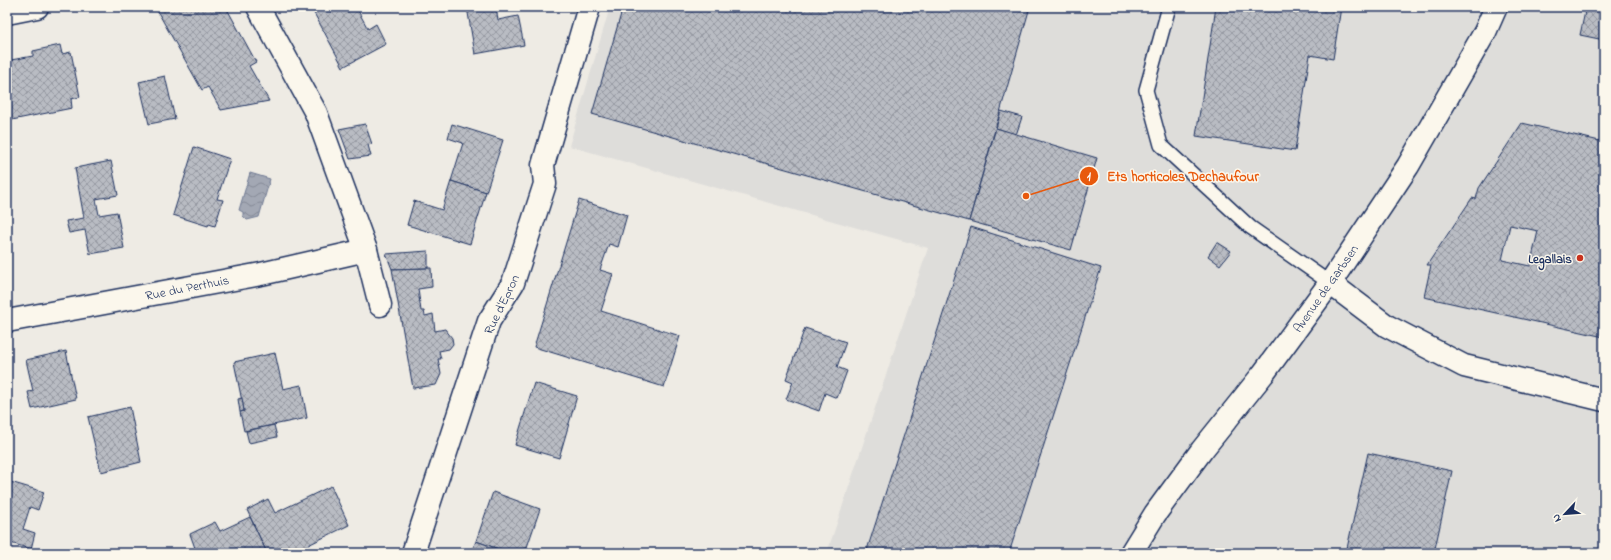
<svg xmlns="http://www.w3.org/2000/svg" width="1611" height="560" font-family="'Indie Flower',sans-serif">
<defs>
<pattern id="water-waves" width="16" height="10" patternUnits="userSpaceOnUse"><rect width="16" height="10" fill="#a3a8b4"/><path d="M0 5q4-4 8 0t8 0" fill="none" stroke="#848996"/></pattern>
<pattern id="building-cross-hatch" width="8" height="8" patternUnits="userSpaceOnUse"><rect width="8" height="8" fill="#b9bcc3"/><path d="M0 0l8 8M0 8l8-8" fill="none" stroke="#9699a2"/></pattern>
</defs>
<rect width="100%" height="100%" fill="#eeebe4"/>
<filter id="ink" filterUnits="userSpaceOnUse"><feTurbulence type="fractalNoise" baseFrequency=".025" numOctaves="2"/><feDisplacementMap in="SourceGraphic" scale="8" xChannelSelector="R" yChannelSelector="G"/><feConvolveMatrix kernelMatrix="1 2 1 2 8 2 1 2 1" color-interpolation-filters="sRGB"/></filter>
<g filter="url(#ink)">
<path fill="#deddda" d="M 610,7 L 1604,7 L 1604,553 L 827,553 L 928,248 L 569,146 Z"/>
<path fill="url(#water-waves)" stroke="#6d7892" d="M 250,173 L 270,179 L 259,217 L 247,220 L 243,216 L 243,212 L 239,210 Z"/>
<g fill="url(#building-cross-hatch)" stroke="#1b2f5e" fill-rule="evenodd">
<path d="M 155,7 L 226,7 L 256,62 L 249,66 L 269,101 L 221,110 L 208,87 L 202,90 Z"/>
<path d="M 325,7 L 356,7 L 368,29 L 376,24 L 386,44 L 343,67 L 314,13 Z"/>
<path d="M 467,7 L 496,7 L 498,20 L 518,16 L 524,45 L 475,54 Z"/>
<path d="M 623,7 L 1030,7 L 969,221 L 592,114 Z"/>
<path d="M 1216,7 L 1341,7 L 1333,59 L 1310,55 L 1295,151 L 1196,136 Z"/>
<path d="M 1586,7 L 1604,7 L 1604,40 L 1580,35 Z"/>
<path d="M 60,45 L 62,54 L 71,52 L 80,97 L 71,99 L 72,108 L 7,121 L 7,56 L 10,55 L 11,60 L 33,56 L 33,51 Z"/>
<path d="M 165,76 L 175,119 L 149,124 L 139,82 Z"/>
<path d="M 1001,111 L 1022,117 L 1016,135 L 996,128 Z"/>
<path d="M 1522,123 L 1604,142 L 1604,337 L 1424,297 L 1431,265 L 1427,265 L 1472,198 L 1476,199 L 1479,188 ZM 1510,225 L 1538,231 L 1530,266 L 1502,260 Z"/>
<path d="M 365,124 L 372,144 L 368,145 L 371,156 L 350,159 L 339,129 Z"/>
<path d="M 452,124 L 503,140 L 486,192 L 451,181 L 463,143 L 448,138 Z"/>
<path d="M 996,128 L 1097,158 L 1071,250 L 969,221 Z"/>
<path d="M 194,147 L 230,159 L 217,199 L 223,200 L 215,226 L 209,224 L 208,226 L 173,215 Z"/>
<path d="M 111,161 L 118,195 L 96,199 L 99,215 L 117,212 L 124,248 L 90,254 L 85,230 L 69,233 L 66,221 L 84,218 L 75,168 Z"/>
<path d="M 451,181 L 486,192 L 470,244 L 407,225 L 414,201 L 442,210 Z"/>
<path d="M 579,200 L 627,215 L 618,247 L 609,244 L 600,270 L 613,274 L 601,311 L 680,336 L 664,387 L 534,347 Z"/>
<path d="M 971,227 L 1101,268 L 1009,553 L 866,553 Z"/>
<path d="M 1217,242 L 1231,251 L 1220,265 L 1208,256 Z"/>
<path d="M 428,251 L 428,268 L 392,269 L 386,254 Z"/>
<path d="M 431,268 L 432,287 L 418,289 L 421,311 L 424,311 L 425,316 L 433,314 L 435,331 L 445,329 L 452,338 L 453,344 L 449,349 L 439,351 L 441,359 L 438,359 L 441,374 L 436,385 L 413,388 L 392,269 Z"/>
<path d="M 805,328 L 846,342 L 837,367 L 847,371 L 837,398 L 825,393 L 819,411 L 786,399 L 793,382 L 786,379 Z"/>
<path d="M 66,351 L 76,399 L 32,409 L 28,392 L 33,391 L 26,360 Z"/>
<path d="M 275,353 L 283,389 L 301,385 L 307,418 L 244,431 L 240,412 L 244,411 L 234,362 Z"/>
<path d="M 534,383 L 577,396 L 559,458 L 515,445 Z"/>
<path d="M 242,398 L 244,411 L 240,412 L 238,399 Z"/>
<path d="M 130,407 L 141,462 L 101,472 L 88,417 Z"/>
<path d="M 274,425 L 277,437 L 249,443 L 246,431 Z"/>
<path d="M 1368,453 L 1452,471 L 1434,553 L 1346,553 Z"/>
<path d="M 7,481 L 44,492 L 38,510 L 30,507 L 23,529 L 35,533 L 31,549 L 7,542 Z"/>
<path d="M 331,486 L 349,525 L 294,552 L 291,546 L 276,553 L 267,553 L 247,510 L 268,499 L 275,513 Z"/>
<path d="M 493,492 L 540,509 L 525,553 L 510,553 L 476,541 Z"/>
<path d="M 250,517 L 267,553 L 184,553 L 195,548 L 190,534 L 215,522 L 220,531 Z"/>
<path d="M 476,541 L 510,553 L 471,553 Z"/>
<path d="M 1252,548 L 1274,553 L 1251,553 Z"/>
</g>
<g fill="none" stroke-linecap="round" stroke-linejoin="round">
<g stroke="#1b2f5e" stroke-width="16">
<path id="lane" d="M 1169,7 L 1146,90 L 1161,145 L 1250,227 L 1330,283"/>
</g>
<g stroke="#1b2f5e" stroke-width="25">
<g id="street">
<path d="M 258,7 L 316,113 L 366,250 L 380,305"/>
<path d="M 7,13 L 37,7"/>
<path d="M 1330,283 L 1387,326 L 1464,366 L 1604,400"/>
<path d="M 7,321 L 261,274 L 366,250"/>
<path d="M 413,553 L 489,321 L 513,283 L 545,184 L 543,165 L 589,7"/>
</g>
</g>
<g stroke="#1b2f5e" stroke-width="25">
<path id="secondary" d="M 1131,553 L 1155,514 L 1202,450 L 1263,374 L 1330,283 L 1408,166 L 1485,32 L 1496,7"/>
</g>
<use href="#lane" stroke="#fbf7ec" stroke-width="13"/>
<use href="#street" stroke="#fbf7ec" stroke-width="22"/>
<use href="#secondary" stroke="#fbf7ec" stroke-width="22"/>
</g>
</g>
<circle fill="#c8321e" stroke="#fbf7ec" stroke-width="1.5" cx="1580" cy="258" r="4"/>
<g text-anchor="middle" stroke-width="3" stroke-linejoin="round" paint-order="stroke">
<g font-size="13" font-weight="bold" fill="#1b2f5e" stroke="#fbf7ec" text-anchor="end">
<text x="1572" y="263">Legallais</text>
</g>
<g font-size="13" fill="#1b2f5e" stroke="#fbf7ec">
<text transform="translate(187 287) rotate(-11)" y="5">Rue du Perthuis</text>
<text transform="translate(1325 288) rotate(-55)" y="5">Avenue de Garbsen</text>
<text transform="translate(501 304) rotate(-64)" y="5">Rue d'Epron</text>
</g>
</g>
<path fill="none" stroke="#e8590c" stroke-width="1.5" d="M1026 196L1089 176"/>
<g fill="#e8590c" stroke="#fbf7ec" stroke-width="1.5">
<circle cx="1026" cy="196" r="4"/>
<circle cx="1089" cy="176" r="10"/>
</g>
<g font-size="12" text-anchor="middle" font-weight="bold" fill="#fff">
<text x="1089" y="180">1</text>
</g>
<g font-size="14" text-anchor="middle" font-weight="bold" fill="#e8590c" stroke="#fbf7ec" stroke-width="3" stroke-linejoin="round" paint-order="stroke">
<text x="1183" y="181">Ets horticoles Dechaufour</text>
</g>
<rect width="1611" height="560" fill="none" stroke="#fbf7ec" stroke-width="24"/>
<rect x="12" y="12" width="1587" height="536" fill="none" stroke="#1b2f5e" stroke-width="1.5" filter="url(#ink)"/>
<g transform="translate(1565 514) rotate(244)" stroke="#fbf7ec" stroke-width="3" paint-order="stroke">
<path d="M0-3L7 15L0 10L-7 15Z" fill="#1b2f5e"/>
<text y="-6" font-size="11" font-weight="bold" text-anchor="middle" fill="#1b2f5e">N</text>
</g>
</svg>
